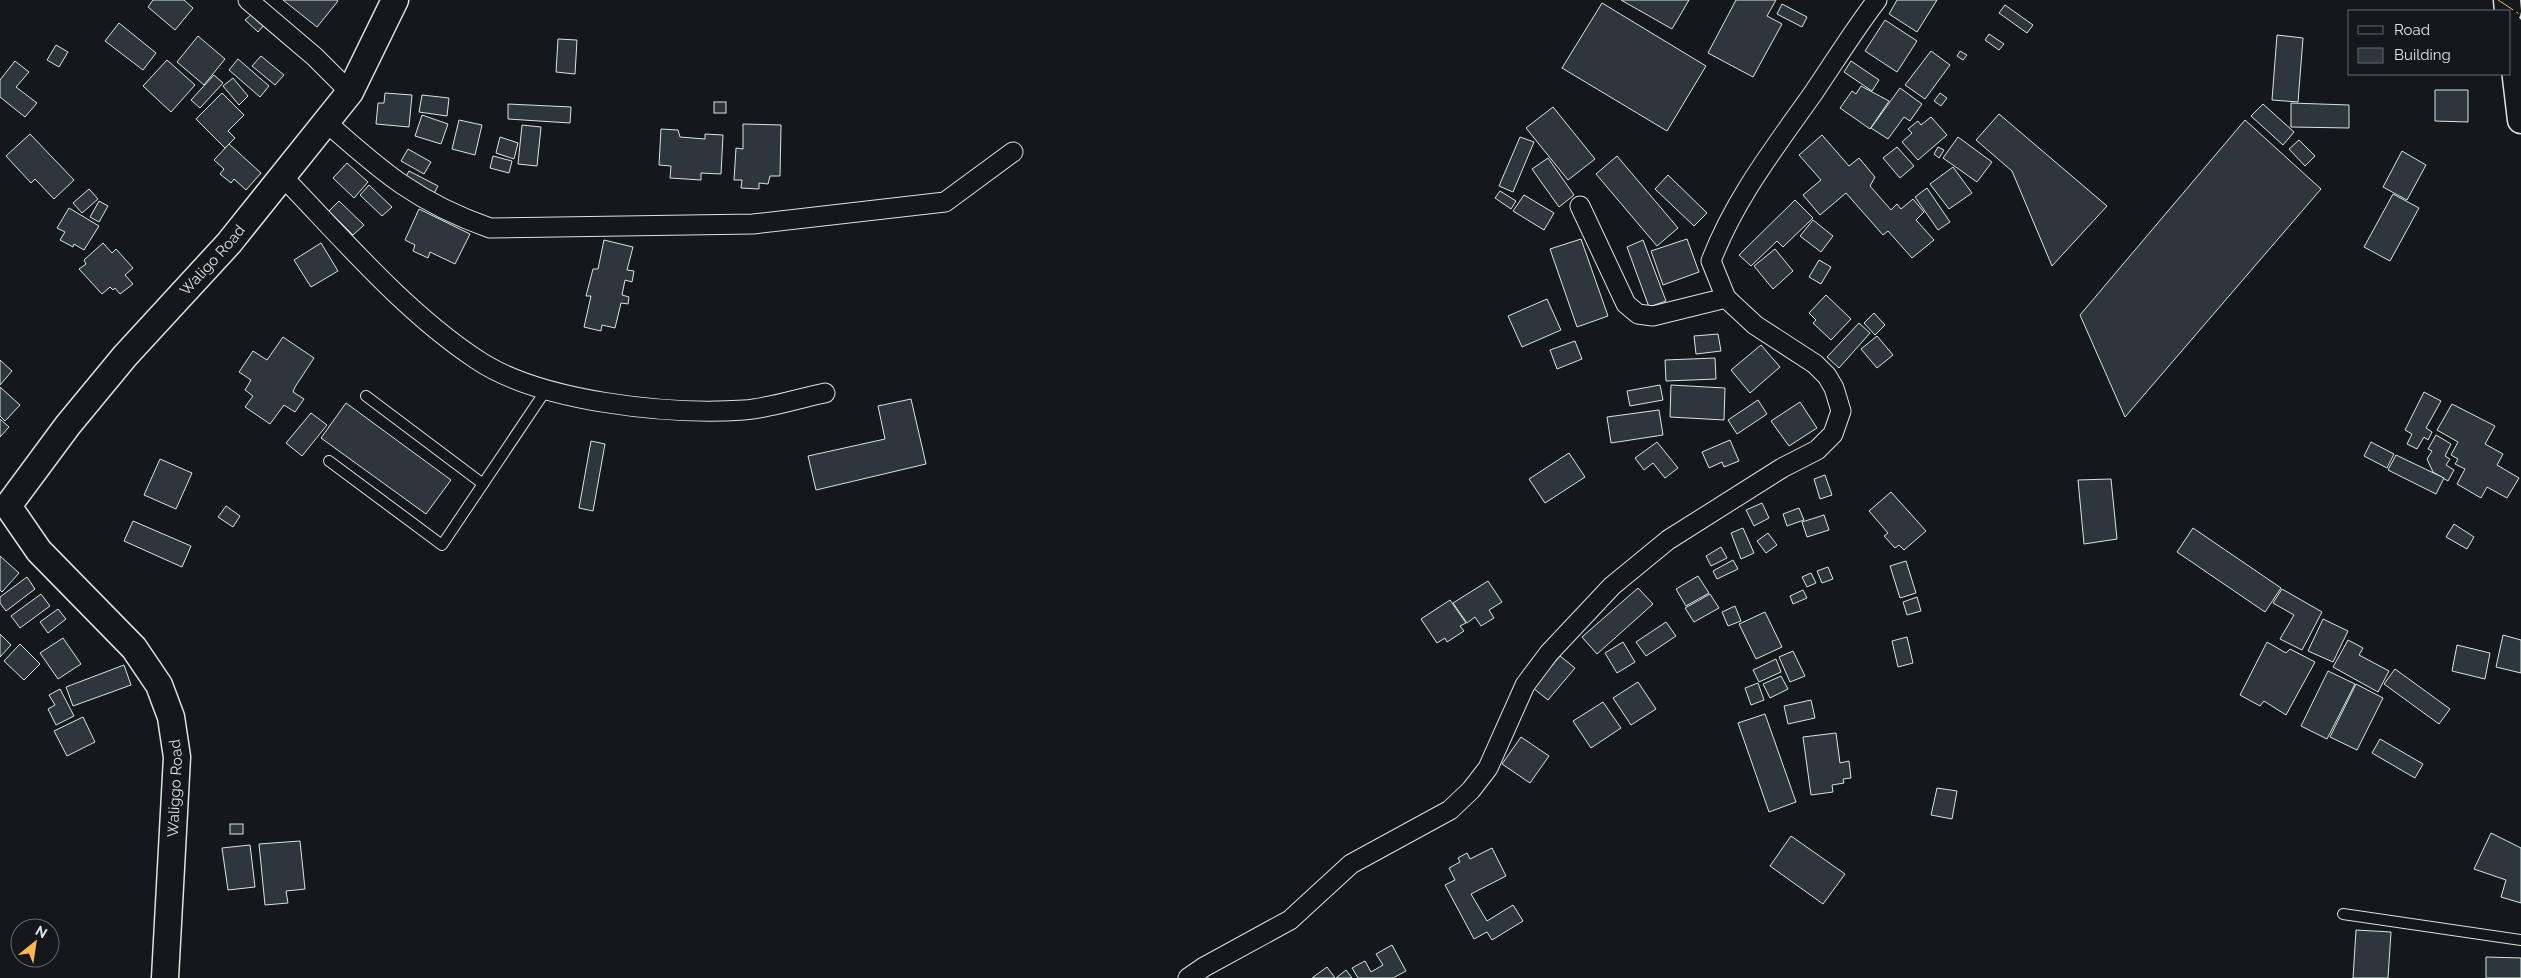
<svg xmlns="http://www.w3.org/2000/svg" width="2521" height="978" font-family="Raleway,sans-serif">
<rect width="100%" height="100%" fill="#14181c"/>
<g fill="#2c363c" stroke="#d8e6dc">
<path d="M 153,0 L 184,0 L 193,8 L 175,30 L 148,7 Z"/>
<path d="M 283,0 L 337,0 L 338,1 L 317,27 Z"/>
<path d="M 1621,0 L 1689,0 L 1672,29 Z"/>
<path d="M 1736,0 L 1776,0 L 1767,16 L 1782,24 L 1753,77 L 1708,53 Z"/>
<path d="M 1897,0 L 1937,0 L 1917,32 L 1889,14 Z"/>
<path d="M 1602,3 L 1706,66 L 1667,131 L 1562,68 Z"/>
<path d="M 1782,4 L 1807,17 L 1802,27 L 1777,14 Z"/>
<path d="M 2005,5 L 2033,25 L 2027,33 L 1999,13 Z"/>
<path d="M 253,13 L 265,24 L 258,32 L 245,20 Z"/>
<path d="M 1885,20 L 1917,41 L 1897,72 L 1865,51 Z"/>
<path d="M 119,23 L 156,53 L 143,70 L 105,41 Z"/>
<path d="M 1989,34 L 2004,44 L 1999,50 L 1985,40 Z"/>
<path d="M 2277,35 L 2303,38 L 2298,102 L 2272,100 Z"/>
<path d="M 198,36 L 225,59 L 204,85 L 177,62 Z"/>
<path d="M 558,39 L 577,40 L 575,74 L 556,72 Z"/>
<path d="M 56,45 L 68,52 L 59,67 L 47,60 Z"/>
<path d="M 1931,51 L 1950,65 L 1925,99 L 1905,85 Z"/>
<path d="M 1960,51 L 1967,55 L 1963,60 L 1957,56 Z"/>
<path d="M 261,56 L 284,75 L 275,85 L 252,66 Z"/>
<path d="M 238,59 L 269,86 L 260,97 L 229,70 Z"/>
<path d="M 167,60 L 195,85 L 171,112 L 143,86 Z"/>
<path d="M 15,61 L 29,72 L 16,87 L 37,103 L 25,117 L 0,97 L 0,80 Z"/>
<path d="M 1851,61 L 1879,80 L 1872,91 L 1844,72 Z"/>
<path d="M 214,75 L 223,83 L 200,108 L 191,100 Z"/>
<path d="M 233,78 L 248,96 L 239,105 L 223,86 Z"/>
<path d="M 1861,86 L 1889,101 L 1870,129 L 1840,108 L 1852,91 L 1856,94 Z"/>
<path d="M 1900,88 L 1922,104 L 1910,121 L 1904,117 L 1888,139 L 1871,128 Z"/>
<path d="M 2435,90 L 2468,90 L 2468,122 L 2435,121 Z"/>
<path d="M 222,93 L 244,115 L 228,131 L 235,138 L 225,148 L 196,119 Z"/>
<path d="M 385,93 L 412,95 L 409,127 L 376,124 L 378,103 L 384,103 Z"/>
<path d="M 1940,93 L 1947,98 L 1941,106 L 1934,101 Z"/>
<path d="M 422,95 L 449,98 L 447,116 L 419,112 Z"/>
<rect x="714" y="102" width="12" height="11"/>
<path d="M 2291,103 L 2349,105 L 2349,128 L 2291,127 Z"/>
<path d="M 508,104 L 571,107 L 570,123 L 508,119 Z"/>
<path d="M 2263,104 L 2294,132 L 2283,145 L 2251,116 Z"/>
<path d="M 1553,107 L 1595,159 L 1568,180 L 1526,128 Z"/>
<path d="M 1999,114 L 2107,206 L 2052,266 L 2012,171 L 1976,140 Z"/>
<path d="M 422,115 L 448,124 L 441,144 L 415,136 Z"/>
<path d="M 1931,117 L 1947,135 L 1918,160 L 1902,142 L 1912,133 L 1908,129 L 1918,121 L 1921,125 Z"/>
<path d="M 459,120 L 482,125 L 475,155 L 452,149 Z"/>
<path d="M 2245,120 L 2321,189 L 2125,417 L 2080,315 Z"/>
<path d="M 743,124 L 781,125 L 780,176 L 770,176 L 768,184 L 759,183 L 759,189 L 741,188 L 742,180 L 734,180 L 736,148 L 743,149 Z"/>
<path d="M 522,125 L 541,127 L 537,166 L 518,164 Z"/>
<path d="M 661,129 L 678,130 L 680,137 L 705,139 L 705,134 L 723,135 L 721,174 L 701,173 L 701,180 L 670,178 L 671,166 L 659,165 Z"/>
<path d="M 30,134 L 74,180 L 54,199 L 35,179 L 31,183 L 6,156 Z"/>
<path d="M 1822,135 L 1849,166 L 1859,158 L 1875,177 L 1870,186 L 1891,210 L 1897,204 L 1901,209 L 1913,199 L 1924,212 L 1916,220 L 1934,240 L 1912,258 L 1888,231 L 1883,235 L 1846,193 L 1820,215 L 1803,195 L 1821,180 L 1799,155 Z"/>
<path d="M 500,137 L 518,143 L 514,159 L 496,153 Z"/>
<path d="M 1520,137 L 1534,142 L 1513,192 L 1499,186 Z"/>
<path d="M 1958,137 L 1992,162 L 1977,182 L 1943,158 Z"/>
<path d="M 2299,140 L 2315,156 L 2305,166 L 2289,149 Z"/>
<path d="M 229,144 L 261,173 L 246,190 L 234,179 L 231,183 L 220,174 L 224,169 L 214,160 Z"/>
<path d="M 1897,147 L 1914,166 L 1900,178 L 1883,158 Z"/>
<path d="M 1938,147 L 1944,150 L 1939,158 L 1934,154 Z"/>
<path d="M 408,149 L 431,162 L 424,174 L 401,161 Z"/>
<path d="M 2402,151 L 2426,165 L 2407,200 L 2383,187 Z"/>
<path d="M 493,156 L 512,161 L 509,173 L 490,168 Z"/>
<path d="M 1617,156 L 1678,228 L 1657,246 L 1596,174 Z"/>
<path d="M 1548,158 L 1574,195 L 1559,207 L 1532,169 Z"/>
<path d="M 347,163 L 368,182 L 354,198 L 333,178 Z"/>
<path d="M 1953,167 L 1972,193 L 1949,209 L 1930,184 Z"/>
<path d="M 409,171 L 438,186 L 431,199 L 402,184 Z"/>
<path d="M 1668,175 L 1707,213 L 1694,226 L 1655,189 Z"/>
<path d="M 369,185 L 392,207 L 382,216 L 360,195 Z"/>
<path d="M 1927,188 L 1950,222 L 1938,230 L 1915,197 Z"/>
<path d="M 89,189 L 98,199 L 82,213 L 73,203 Z"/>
<path d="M 1500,191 L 1516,201 L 1511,209 L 1495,198 Z"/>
<path d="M 2393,194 L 2419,208 L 2390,261 L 2364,247 Z"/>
<path d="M 1524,195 L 1554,213 L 1544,230 L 1513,211 Z"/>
<path d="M 1795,200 L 1813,218 L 1783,247 L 1777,241 L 1751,266 L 1739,255 Z"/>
<path d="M 99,201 L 108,206 L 99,222 L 90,217 Z"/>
<path d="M 339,201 L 364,225 L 353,235 L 329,211 Z"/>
<path d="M 69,208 L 99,226 L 84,250 L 74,244 L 73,247 L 60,240 L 65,232 L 57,228 Z"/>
<path d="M 419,209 L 470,234 L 455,264 L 430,252 L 428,258 L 413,251 L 415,245 L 405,240 Z"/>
<path d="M 1813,220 L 1833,236 L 1821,252 L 1800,236 Z"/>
<path d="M 1581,239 L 1608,316 L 1577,327 L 1550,249 Z"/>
<path d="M 1687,239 L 1699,272 L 1663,285 L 1651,251 Z"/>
<path d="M 604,240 L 633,247 L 627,270 L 634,271 L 632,282 L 625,280 L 622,295 L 629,297 L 628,304 L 621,303 L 615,328 L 602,325 L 601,331 L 584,327 L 591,296 L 586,296 L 593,269 L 598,269 Z"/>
<path d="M 1643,240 L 1666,301 L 1649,307 L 1627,247 Z"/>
<path d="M 103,243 L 112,253 L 116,249 L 133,268 L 125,275 L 133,284 L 120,294 L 115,288 L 113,290 L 110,287 L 102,294 L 79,269 L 86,264 L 84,260 Z"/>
<path d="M 321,243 L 338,271 L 311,287 L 294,260 Z"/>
<path d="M 1775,249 L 1793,271 L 1773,289 L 1754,266 Z"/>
<path d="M 1819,260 L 1831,267 L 1821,284 L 1809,277 Z"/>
<path d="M 1826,295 L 1851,319 L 1831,340 L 1813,323 L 1816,320 L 1809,313 Z"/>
<path d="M 1547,299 L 1561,330 L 1522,347 L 1508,316 Z"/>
<path d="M 1874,313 L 1885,325 L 1875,335 L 1864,323 Z"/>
<path d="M 1859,323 L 1870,333 L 1839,368 L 1827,357 Z"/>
<path d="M 1718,334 L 1721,351 L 1696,354 L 1694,336 Z"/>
<path d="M 1877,336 L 1893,355 L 1877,368 L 1861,349 Z"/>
<path d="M 283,337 L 314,358 L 295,387 L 293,392 L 304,399 L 295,412 L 284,405 L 270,424 L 245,407 L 253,396 L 245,390 L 251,380 L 239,372 L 253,351 L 267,360 Z"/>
<path d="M 1575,341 L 1582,359 L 1557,369 L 1550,350 Z"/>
<path d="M 1761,345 L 1780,367 L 1750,393 L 1731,370 Z"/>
<path d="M 1715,358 L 1716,379 L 1666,381 L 1665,360 Z"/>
<path d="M 0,360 L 12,371 L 0,385 Z"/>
<path d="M 1660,385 L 1663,400 L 1630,406 L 1627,391 Z"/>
<path d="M 1671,385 L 1725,388 L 1724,420 L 1670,417 Z"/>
<path d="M 0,387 L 20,405 L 5,421 L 0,416 Z"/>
<path d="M 2424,392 L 2441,401 L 2426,428 L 2432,432 L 2428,440 L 2424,437 L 2417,449 L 2407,444 L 2412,434 L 2405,430 Z"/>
<path d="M 911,399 L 926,464 L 816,490 L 808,456 L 885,439 L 878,406 Z"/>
<path d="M 1758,400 L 1767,414 L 1737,434 L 1728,420 Z"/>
<path d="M 1800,402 L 1817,428 L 1789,446 L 1771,421 Z"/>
<path d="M 346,403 L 451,480 L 426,514 L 321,438 Z"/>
<path d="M 2452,404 L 2495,426 L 2485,444 L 2503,454 L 2497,465 L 2519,478 L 2507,498 L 2487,487 L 2481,498 L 2457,484 L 2465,469 L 2455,464 L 2458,459 L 2451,455 L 2458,442 L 2437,430 Z"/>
<path d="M 1659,410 L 1663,435 L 1611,443 L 1607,417 Z"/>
<path d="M 311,413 L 327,425 L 302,456 L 286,443 Z"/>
<path d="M 0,419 L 9,427 L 0,437 Z"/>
<path d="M 2436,435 L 2451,444 L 2445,456 L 2450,459 L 2446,465 L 2454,470 L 2448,481 L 2433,472 L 2427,459 L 2432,451 L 2428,449 Z"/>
<path d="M 1730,440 L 1739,461 L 1724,467 L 1722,462 L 1709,468 L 1702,452 Z"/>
<path d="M 591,441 L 605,444 L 593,511 L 579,508 Z"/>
<path d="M 1657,442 L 1678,468 L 1665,478 L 1653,463 L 1644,470 L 1635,458 Z"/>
<path d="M 2371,442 L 2394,454 L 2387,468 L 2364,456 Z"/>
<path d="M 1569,453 L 1585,477 L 1545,503 L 1529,479 Z"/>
<path d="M 2396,455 L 2444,478 L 2436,494 L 2388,470 Z"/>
<path d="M 160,459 L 192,473 L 176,509 L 144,495 Z"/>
<path d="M 1825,475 L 1832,495 L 1820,499 L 1814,479 Z"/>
<path d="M 2111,479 L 2117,539 L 2084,544 L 2078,480 Z"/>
<path d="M 1891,492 L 1926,531 L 1904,550 L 1899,545 L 1895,548 L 1884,536 L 1888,533 L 1869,511 Z"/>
<path d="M 1762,503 L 1769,518 L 1754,526 L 1746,510 Z"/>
<path d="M 226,506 L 240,516 L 233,527 L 218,517 Z"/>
<path d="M 1799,508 L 1804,520 L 1787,526 L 1783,514 Z"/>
<path d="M 1824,515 L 1829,530 L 1807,537 L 1802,522 Z"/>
<path d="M 133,521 L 191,546 L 182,567 L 124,541 Z"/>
<path d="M 2454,524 L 2474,537 L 2467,549 L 2446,537 Z"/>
<path d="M 1743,528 L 1754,553 L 1741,559 L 1731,533 Z"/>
<path d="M 2193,528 L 2281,588 L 2265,612 L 2177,552 Z"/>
<path d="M 1768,533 L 1777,545 L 1766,553 L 1757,541 Z"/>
<path d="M 1721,547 L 1727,558 L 1711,566 L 1706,556 Z"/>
<path d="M 0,556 L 19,573 L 2,592 L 0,590 Z"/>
<path d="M 1733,560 L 1738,569 L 1717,579 L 1713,571 Z"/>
<path d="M 1906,561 L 1916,593 L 1900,598 L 1890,566 Z"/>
<path d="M 1828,567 L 1833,579 L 1822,583 L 1817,571 Z"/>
<path d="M 1811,573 L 1816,583 L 1807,587 L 1802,577 Z"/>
<path d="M 1698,576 L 1709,593 L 1686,606 L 1676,589 Z"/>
<path d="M 27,577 L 35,589 L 6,611 L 0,603 L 0,597 Z"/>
<path d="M 1488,581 L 1502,602 L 1489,610 L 1494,618 L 1481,626 L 1475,617 L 1467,623 L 1453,603 Z"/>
<path d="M 1638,588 L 1653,604 L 1597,654 L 1582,637 Z"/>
<path d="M 2282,589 L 2322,612 L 2302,650 L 2280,639 L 2294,615 L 2273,603 Z"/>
<path d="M 1803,590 L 1807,598 L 1793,604 L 1790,596 Z"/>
<path d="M 41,594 L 50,606 L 20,628 L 11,616 Z"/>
<path d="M 1710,594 L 1719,608 L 1694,622 L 1685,608 Z"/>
<path d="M 1917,597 L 1921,611 L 1907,615 L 1903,602 Z"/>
<path d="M 1450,600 L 1466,623 L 1460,626 L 1464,631 L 1447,642 L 1445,638 L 1437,643 L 1421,619 Z"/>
<path d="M 1735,606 L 1741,621 L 1728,626 L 1722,612 Z"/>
<path d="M 58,609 L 66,619 L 48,633 L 40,622 Z"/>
<path d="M 1765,612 L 1782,647 L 1756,659 L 1739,624 Z"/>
<path d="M 2323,619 L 2348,631 L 2333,662 L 2308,651 Z"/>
<path d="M 1666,622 L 1676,636 L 1646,656 L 1636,642 Z"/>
<path d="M 0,634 L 11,645 L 0,657 Z"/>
<path d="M 2503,635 L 2521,640 L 2521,673 L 2496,667 Z"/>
<path d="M 1907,637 L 1913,663 L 1898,667 L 1892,641 Z"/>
<path d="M 63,638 L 81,664 L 58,679 L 40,653 Z"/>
<path d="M 2348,640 L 2363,648 L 2359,655 L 2389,671 L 2378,692 L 2333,667 Z"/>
<path d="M 1623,642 L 1635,662 L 1617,673 L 1605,653 Z"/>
<path d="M 2267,642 L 2286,653 L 2290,649 L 2315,662 L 2286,715 L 2264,701 L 2260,706 L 2240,695 Z"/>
<path d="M 20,644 L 40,664 L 24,680 L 4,661 Z"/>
<path d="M 2457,645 L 2490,653 L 2485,679 L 2452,671 Z"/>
<path d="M 1793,651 L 1805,676 L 1790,682 L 1779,657 Z"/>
<path d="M 1560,656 L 1575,668 L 1548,700 L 1533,688 Z"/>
<path d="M 1776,659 L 1781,672 L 1759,682 L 1753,670 Z"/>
<path d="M 124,665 L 131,685 L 73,706 L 66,687 Z"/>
<path d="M 2395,669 L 2450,709 L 2439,724 L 2384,684 Z"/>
<path d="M 2328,671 L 2355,684 L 2327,739 L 2301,726 Z"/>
<path d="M 1781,676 L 1788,689 L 1770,698 L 1763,684 Z"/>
<path d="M 1638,682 L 1656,709 L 1631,725 L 1613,698 Z"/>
<path d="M 1758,683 L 1764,700 L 1751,705 L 1745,688 Z"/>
<path d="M 2356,684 L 2383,698 L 2357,750 L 2330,737 Z"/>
<path d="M 60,689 L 74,716 L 56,725 L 48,709 L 55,705 L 49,695 Z"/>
<path d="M 1811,700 L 1815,718 L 1788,724 L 1784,706 Z"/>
<path d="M 1603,702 L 1621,728 L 1591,748 L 1573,721 Z"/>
<path d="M 1765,714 L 1796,802 L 1769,812 L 1738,723 Z"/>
<path d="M 83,717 L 95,742 L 67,756 L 54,731 Z"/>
<path d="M 1836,733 L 1840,763 L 1849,761 L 1851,778 L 1843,779 L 1844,783 L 1832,785 L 1833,792 L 1811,795 L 1803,737 Z"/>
<path d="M 1521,737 L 1549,756 L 1530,783 L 1502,764 Z"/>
<path d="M 2380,739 L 2423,764 L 2415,778 L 2372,753 Z"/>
<path d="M 1937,788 L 1957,791 L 1952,819 L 1931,815 Z"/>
<rect x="230" y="824" width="13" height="10"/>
<path d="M 2491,833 L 2521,848 L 2521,903 L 2501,897 L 2506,880 L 2474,869 Z"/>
<path d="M 1791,836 L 1845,874 L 1823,904 L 1770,866 Z"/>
<path d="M 300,841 L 305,889 L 286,891 L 288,903 L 265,905 L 259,844 Z"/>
<path d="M 250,845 L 255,887 L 228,890 L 222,848 Z"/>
<path d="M 1492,848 L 1506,876 L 1471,894 L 1487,921 L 1513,905 L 1523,921 L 1492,940 L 1487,932 L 1474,939 L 1445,885 L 1455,880 L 1449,868 L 1460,862 L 1458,858 L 1467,853 L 1470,859 Z"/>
<path d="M 2356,930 L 2391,932 L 2388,978 L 2353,978 Z"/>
<path d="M 1392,945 L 1406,971 L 1393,978 L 1358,978 L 1352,968 L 1365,961 L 1371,972 L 1383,965 L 1376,954 Z"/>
<path d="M 2486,957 L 2521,958 L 2521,978 L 2486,978 Z"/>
<path d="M 1327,967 L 1335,978 L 1312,978 Z"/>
<path d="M 1346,970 L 1352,978 L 1336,978 Z"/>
</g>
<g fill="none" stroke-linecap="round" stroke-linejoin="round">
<g stroke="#d8e6dc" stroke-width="12">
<g id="lane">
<path d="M 366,396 L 483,484"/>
<path d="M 329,461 L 442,545 L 546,390"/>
<path d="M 2343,914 L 2521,940"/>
</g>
</g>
<g stroke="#d8e6dc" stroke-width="21">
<g id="street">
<path d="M 248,0 L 315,57 L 350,92"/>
<path d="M 326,122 C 382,172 418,203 490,228 L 753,224 L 945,202 L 1013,152"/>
<path d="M 283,177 C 343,239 404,311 476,359 C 539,402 668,415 744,410 C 771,408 799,398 825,393"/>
<path d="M 1580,206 L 1626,304 L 1638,314 L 1653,316 L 1726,298"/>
<path d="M 1188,978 L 1204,967 L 1290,920 L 1351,864 L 1450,810 L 1471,790 L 1488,768 L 1525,685 L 1549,653 L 1612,586 L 1668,540 L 1782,468 L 1817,450 L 1833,434 L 1841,411 L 1834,388 L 1827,376 L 1815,364 L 1755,325 L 1726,298 L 1711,261 C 1735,198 1776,146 1814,92 C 1835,61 1854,30 1877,0"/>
</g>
</g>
<g stroke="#d8e6dc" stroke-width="29">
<g id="secondary">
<path d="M 2507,0 L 2508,11"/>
<path d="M 2510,27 L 2521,120"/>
<path id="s1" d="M 165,978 L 177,757 L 171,717 L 159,685 L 134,648 L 39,551 L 8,506 L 68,425 L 125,356 L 229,243 L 350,92 L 395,0"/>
</g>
</g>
<use href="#lane" stroke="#14181c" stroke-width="10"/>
<use href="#street" stroke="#14181c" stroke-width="19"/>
<use href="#secondary" stroke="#14181c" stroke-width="26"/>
<path stroke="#ffb74d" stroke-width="1" stroke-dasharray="18 4 2.5 4" stroke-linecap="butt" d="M 2498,0 L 2521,15"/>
</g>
<g text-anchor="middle" stroke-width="4" stroke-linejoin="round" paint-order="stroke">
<g font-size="15" fill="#d8e6dc" stroke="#14181c">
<text dy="5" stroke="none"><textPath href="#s1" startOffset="851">Waligo Road</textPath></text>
<text dy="5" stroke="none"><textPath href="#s1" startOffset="190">Waliggo Road</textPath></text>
</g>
</g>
<rect x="2348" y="10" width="162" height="65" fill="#14181c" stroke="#626a69"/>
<rect x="2358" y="26" width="25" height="8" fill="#14181c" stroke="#626a69"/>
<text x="2394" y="35" font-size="15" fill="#d8e6dc">Road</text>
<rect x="2358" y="48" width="25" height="15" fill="#2c363c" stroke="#626a69"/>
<text x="2394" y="60" font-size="15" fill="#d8e6dc">Building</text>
<g transform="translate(35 943) rotate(30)"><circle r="24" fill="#14181c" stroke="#626a69"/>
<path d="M0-4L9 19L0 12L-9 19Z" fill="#ffb74d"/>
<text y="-8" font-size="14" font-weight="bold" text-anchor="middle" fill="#d8e6dc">N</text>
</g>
</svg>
